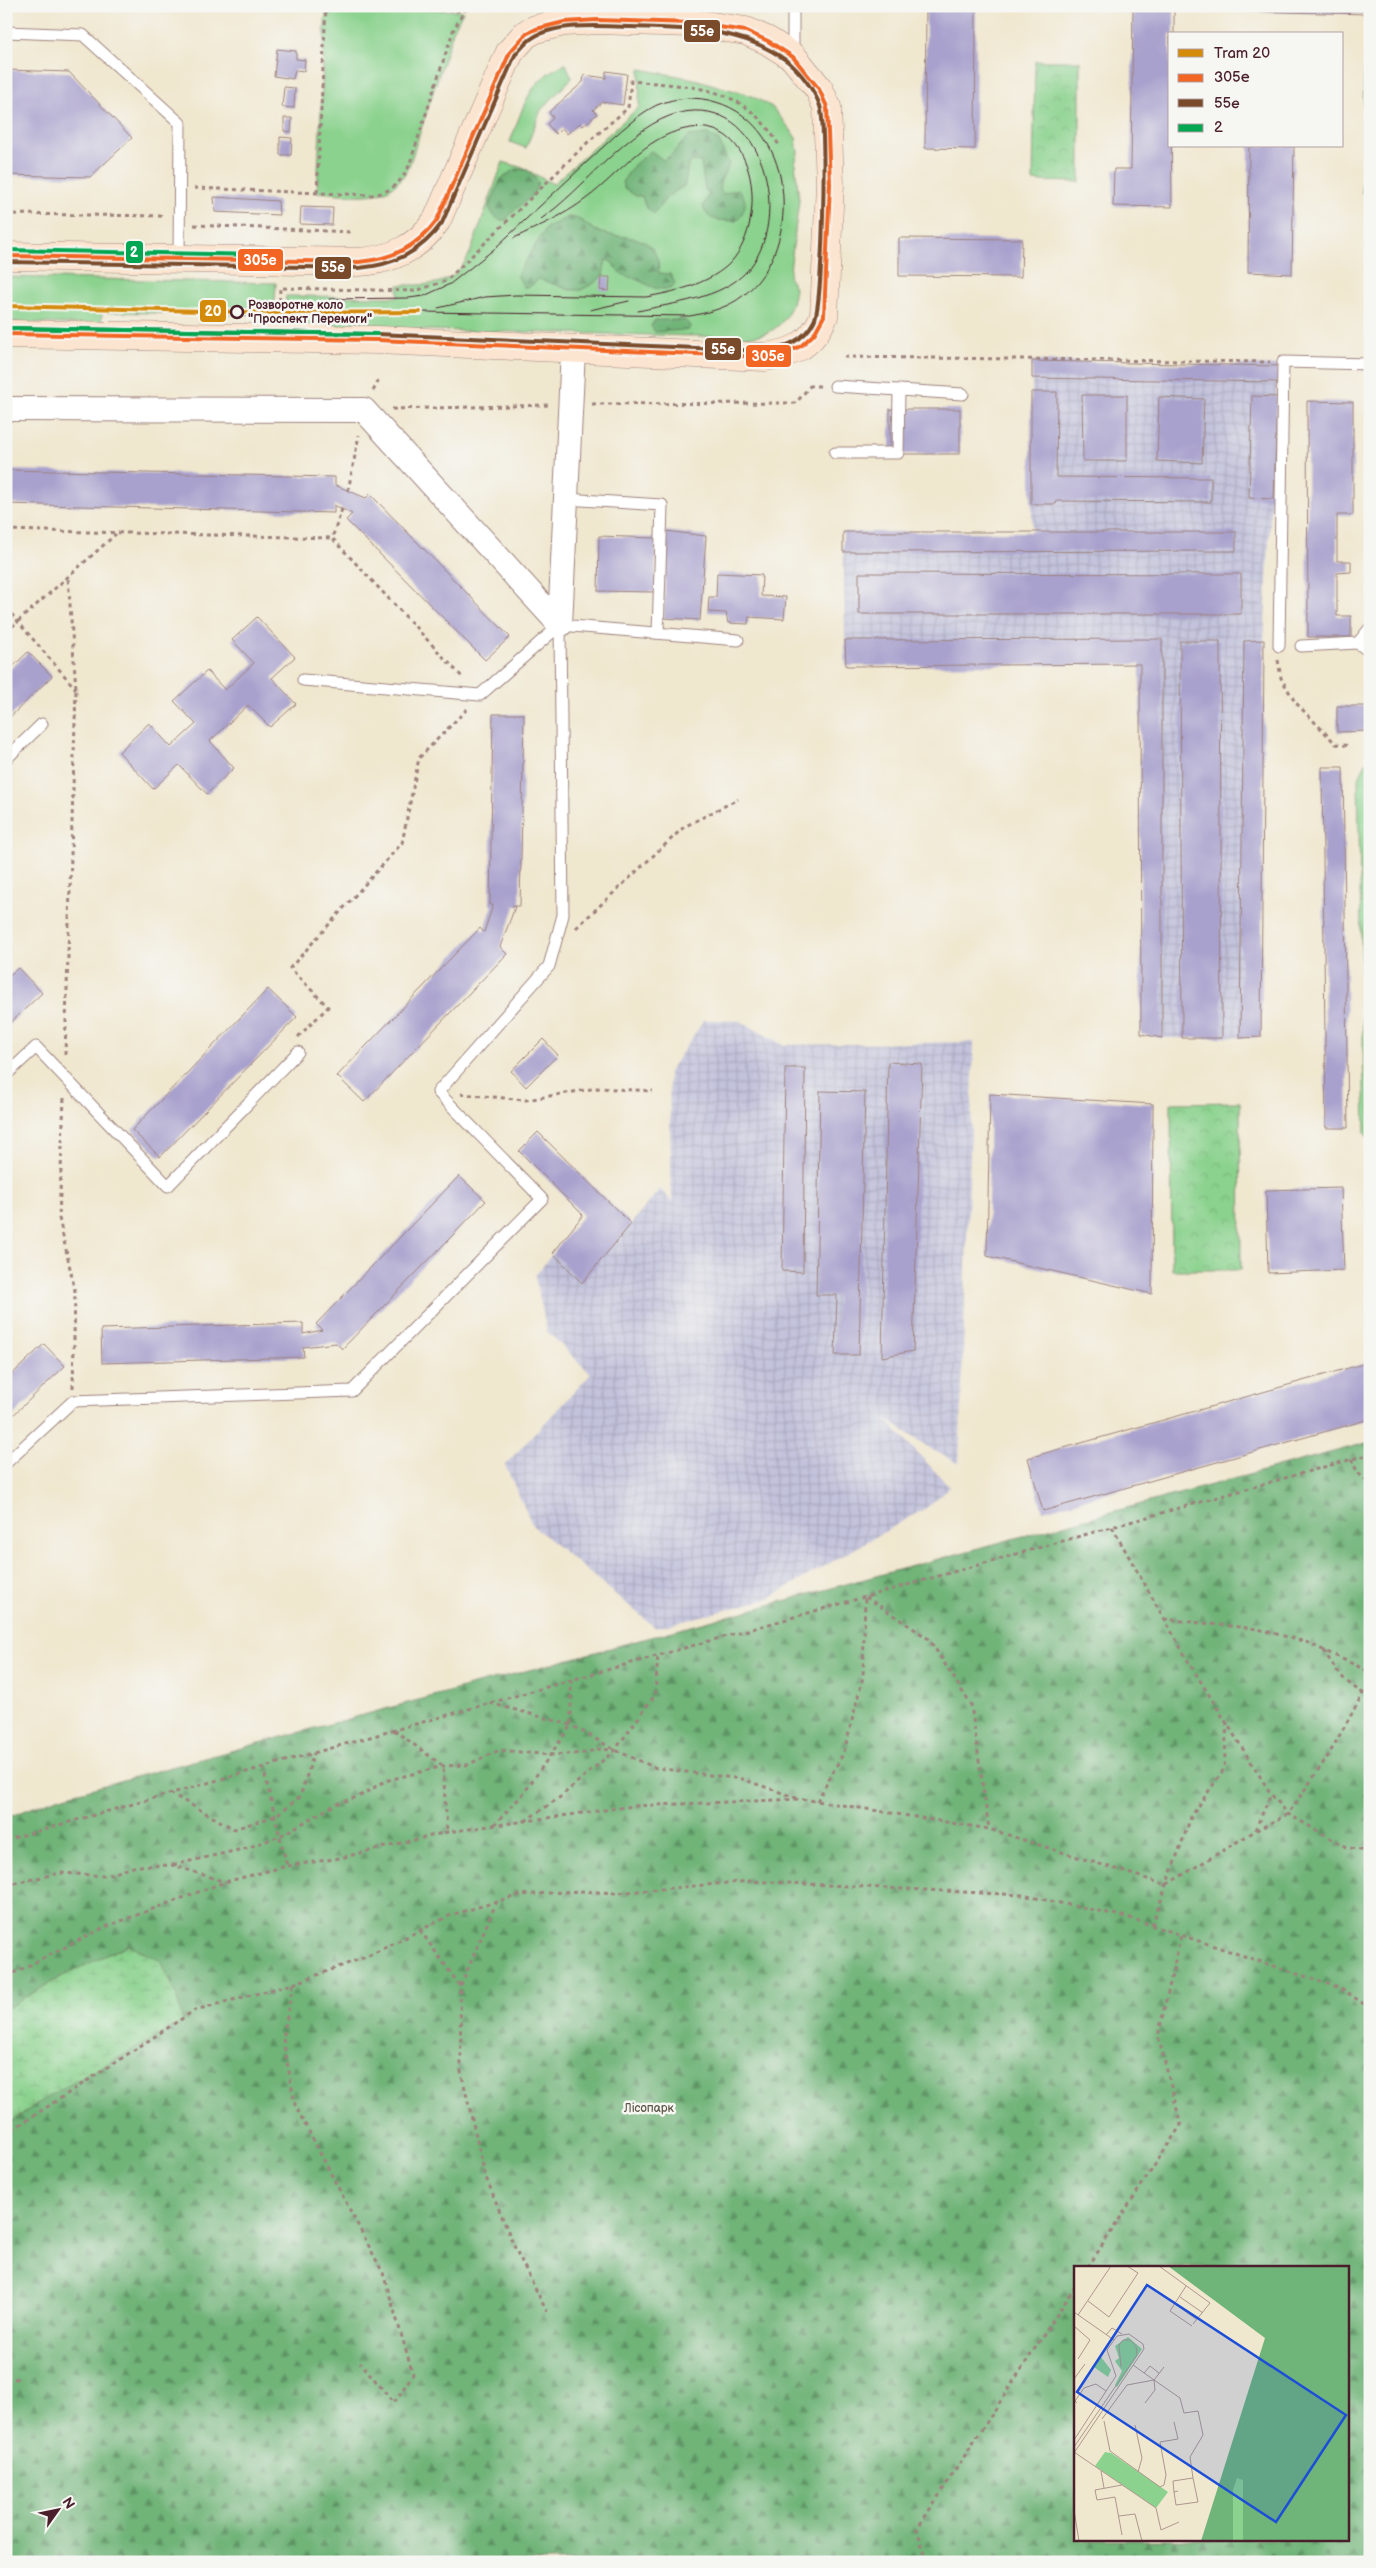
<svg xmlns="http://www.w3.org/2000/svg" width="1376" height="2568" font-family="'Balsamiq Sans',sans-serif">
<defs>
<pattern id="industrial-grid" width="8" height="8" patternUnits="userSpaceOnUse" patternTransform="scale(1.25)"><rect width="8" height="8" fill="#c2c2dc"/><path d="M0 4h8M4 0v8" fill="none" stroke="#a8a6bd"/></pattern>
<pattern id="forest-firs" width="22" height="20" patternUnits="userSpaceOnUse" patternTransform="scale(1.25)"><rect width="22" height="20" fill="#6fb478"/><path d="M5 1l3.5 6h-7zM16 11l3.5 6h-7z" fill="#5d9263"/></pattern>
<pattern id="wetland-marsh" width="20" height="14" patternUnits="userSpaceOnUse" patternTransform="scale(1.25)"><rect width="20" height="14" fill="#8ad28d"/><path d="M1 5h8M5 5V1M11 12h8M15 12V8" fill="none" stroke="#79b47a"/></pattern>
<pattern id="park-crowns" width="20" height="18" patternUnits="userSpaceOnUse" patternTransform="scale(1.25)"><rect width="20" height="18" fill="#8ad28d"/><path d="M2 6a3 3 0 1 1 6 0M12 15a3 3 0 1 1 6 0" fill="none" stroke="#79b47a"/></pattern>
</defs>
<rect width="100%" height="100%" fill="#f6f6f2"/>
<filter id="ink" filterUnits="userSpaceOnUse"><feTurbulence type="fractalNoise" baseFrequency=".02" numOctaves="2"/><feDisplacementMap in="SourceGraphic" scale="10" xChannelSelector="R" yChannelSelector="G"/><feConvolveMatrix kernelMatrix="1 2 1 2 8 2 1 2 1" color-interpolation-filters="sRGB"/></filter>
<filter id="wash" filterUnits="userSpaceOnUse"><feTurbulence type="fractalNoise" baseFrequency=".0096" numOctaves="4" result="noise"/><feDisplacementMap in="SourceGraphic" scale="20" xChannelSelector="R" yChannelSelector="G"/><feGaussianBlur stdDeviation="1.12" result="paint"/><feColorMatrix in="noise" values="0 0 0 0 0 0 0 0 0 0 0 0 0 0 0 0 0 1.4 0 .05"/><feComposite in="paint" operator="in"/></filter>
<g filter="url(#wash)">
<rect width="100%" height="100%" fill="#f0e7cf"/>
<g fill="url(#industrial-grid)">
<path d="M 1032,361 L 1278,366 L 1264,640 L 1261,1037 L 1162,1038 L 1141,1034 L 1140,664 L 846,666 L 843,532 L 1032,532 Z"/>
<path d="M 704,1020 L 740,1021 L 783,1045 L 974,1042 L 959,1464 L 931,1449 L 883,1417 L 950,1487 L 926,1508 L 767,1599 L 656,1628 L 533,1526 L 505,1465 L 591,1374 L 547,1331 L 535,1276 L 553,1253 L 582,1283 L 660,1189 L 672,1202 L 669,1072 Z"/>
</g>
<g fill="#8ad28d" stroke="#6a785c">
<path d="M 326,6 L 376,6 L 463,11 L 453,31 L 409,166 C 391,206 353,194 317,192 Z"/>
<path d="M 566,64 L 572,78 L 541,110 L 526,148 L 510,142 C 523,109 528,78 566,64 Z"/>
<path d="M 640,69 L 694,79 L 752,96 L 772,107 L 790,129 L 796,138 L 798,153 L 795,163 L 799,200 L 789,278 L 795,288 C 791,320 776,336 744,337 L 284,327 L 286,296 L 398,297 L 398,285 C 433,285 453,287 470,253 L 503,162 L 523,168 L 553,184 L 639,107 Z"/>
<path d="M 6,277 L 276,283 L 274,315 L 102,312 L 101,325 L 6,322 Z"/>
<path d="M 1368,759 L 1370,760 L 1370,1141 L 1365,1133 L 1358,779 Z"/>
</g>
<g fill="url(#forest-firs)" stroke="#5c6a52" fill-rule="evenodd">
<path d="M 707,134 L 719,141 L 729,164 C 726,175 714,183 723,194 L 738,189 C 749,200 746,211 736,221 C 721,220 708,223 703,206 L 709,194 L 705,190 L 701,162 L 692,161 L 688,164 L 685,185 L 666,198 L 654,214 L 645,206 L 642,196 L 636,196 L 624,188 L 622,182 L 634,165 L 651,151 L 663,160 L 670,156 L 689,136 Z"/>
<path d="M 516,169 L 528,170 L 538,182 C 535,201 515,205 506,220 C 496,221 493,215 489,207 L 501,179 Z"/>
<path d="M 568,217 C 582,217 587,227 599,232 C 619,240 648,231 657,258 C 659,263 658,268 659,273 L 670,274 L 675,283 L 670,289 C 652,289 655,288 640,281 C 627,275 620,277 612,262 L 606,260 L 603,275 L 596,282 L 581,290 L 570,290 L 539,279 L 529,287 L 524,287 L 517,275 L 546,228 Z"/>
<path d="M 655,320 L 685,320 L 690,326 L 688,330 L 655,332 L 651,326 Z"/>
<path d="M 1370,1442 L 1370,2562 L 6,2562 L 6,2125 L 47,2097 L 128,1945 L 62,1976 L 6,2009 L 6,1818 L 57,1798 ZM 1075,2267 L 1347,2267 L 1347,2539 L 1075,2539 Z"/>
</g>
<path fill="url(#wetland-marsh)" stroke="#6a785c" d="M 128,1945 L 161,1961 L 176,1994 L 183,2022 L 47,2097 L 6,2125 L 6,2009 L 62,1976 Z"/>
<g fill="url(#park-crowns)" stroke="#6a785c">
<path d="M 1035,61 L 1080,61 L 1080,182 L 1033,181 Z"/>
<path d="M 1364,70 L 1370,70 L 1370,193 L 1362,193 Z"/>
<path d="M 1240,1102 L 1241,1270 L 1172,1270 L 1171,1103 Z"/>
</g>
<g id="blocks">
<g fill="#a9a1cd">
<path d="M 926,6 L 976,6 L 975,149 L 925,148 Z"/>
<path d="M 1068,6 L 1174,6 L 1174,34 L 1170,34 L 1172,207 L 1113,206 L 1114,169 L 1131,169 L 1133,9 Z"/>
<path d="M 1238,6 L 1370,6 L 1370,14 L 1238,11 Z"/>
<path d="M 277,49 L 296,51 L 296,59 L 305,60 L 304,71 L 295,70 L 293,79 L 274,76 Z"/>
<path d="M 6,70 L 69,72 L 132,138 L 90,177 L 6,175 Z"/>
<path d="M 606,71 L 627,74 L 623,105 L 602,102 L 593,110 L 597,114 L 583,126 L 580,123 L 567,134 L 562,128 L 556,134 L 547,124 L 553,118 L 549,112 L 583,82 L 584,75 L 606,78 Z"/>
<path d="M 284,87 L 295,88 L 294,108 L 282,107 Z"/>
<path d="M 284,118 L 292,118 L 291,132 L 284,131 Z"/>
<path d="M 280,137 L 292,138 L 291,155 L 280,155 Z"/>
<path d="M 1249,146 L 1294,146 L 1292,274 L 1248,272 Z"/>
<path d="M 214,197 L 278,201 L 279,215 L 215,212 Z"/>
<path d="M 301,207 L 333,208 L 332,225 L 300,224 Z"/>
<path d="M 899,238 L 1022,239 L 1021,277 L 899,276 Z"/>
<path d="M 601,277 L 610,277 L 609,291 L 600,290 Z"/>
<path d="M 1032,361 L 1278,366 L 1278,382 L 1032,378 Z"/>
<path d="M 1031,392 L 1057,392 L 1056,477 L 1211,478 L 1211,502 L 1057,501 L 1056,504 L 1031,504 Z"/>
<path d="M 1082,395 L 1127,395 L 1127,461 L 1083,461 Z"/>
<path d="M 1252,396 L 1277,397 L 1274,499 L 1249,498 Z"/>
<path d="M 1159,397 L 1204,399 L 1202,463 L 1157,461 Z"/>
<path d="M 1307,401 L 1353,402 L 1353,515 L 1337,515 L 1337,561 L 1351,561 L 1351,572 L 1337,573 L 1337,616 L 1351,616 L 1351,637 L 1308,637 Z"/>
<rect x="890" y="409" width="70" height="45"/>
<path d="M 6,470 L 335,477 L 335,485 L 366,498 L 370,494 L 510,637 L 485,660 L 346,520 L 352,514 L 334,505 L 334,513 L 6,504 Z"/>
<path d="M 666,531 L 706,536 L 700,620 L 664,618 Z"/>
<path d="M 843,532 L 1236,532 L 1236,551 L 843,552 Z"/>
<path d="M 599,536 L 656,538 L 655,592 L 598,591 Z"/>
<path d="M 717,573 L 762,575 L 761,596 L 786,597 L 784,619 L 749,617 L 748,624 L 728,623 L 726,613 L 708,612 L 709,597 L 716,597 Z"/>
<path d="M 859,573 L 1241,574 L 1241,614 L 859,614 Z"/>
<path d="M 257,617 L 295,657 L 272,678 L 296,704 L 270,727 L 248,705 L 210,741 L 234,768 L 207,794 L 179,765 L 153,789 L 119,752 L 149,723 L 171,747 L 196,724 L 174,701 L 207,671 L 225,690 L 254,663 L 232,640 Z"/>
<path d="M 1162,639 L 1162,1038 L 1141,1034 L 1140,664 L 846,666 L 845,640 Z"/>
<path d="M 1264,640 L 1261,1037 L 1240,1038 L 1244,641 Z"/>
<path d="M 1180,641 L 1220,641 L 1222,1038 L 1182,1038 Z"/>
<path d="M 28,652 L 52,676 L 6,721 L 6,673 Z"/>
<path d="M 1337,706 L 1368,706 L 1368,731 L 1337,732 Z"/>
<path d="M 493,714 L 524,714 L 520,906 L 512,906 L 515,907 L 500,947 L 507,954 L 364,1102 L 337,1076 L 480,928 L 484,932 L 493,905 L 490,905 Z"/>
<path d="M 1322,767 L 1343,767 L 1348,1128 L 1326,1128 Z"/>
<path d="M 18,968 L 42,993 L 6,1027 L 6,978 Z"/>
<path d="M 268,989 L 297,1017 L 160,1157 L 132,1130 Z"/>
<path d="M 543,1039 L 558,1055 L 526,1087 L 511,1071 Z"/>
<path d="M 888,1062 L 922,1064 L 913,1351 L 882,1357 Z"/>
<path d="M 785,1068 L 805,1068 L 803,1272 L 782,1271 Z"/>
<path d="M 820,1091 L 865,1092 L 859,1355 L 835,1355 L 837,1295 L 816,1295 Z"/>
<path d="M 990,1094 L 1153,1104 L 1152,1294 L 987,1256 Z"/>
<path d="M 538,1132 L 631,1224 L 582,1283 L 553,1253 L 583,1215 L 519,1151 Z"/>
<path d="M 459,1176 L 486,1201 L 342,1349 L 336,1343 L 303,1347 L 304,1357 L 102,1363 L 101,1329 L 303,1323 L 303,1334 L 322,1330 L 316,1324 Z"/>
<path d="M 1341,1188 L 1344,1270 L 1268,1273 L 1266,1190 Z"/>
<path d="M 44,1344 L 65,1366 L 6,1422 L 6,1380 Z"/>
<path d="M 1370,1362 L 1370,1419 L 1043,1511 L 1028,1458 Z"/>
</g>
</g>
</g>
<g filter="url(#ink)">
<use href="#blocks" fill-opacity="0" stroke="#9d837d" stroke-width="1"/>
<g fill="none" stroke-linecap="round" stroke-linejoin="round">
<g stroke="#9d837d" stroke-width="13">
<g id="lane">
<path d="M 6,32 L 83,35 L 180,123 L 179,259"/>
<path d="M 793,54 L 793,6"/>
<path d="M 835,386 L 963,394"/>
<path d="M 835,453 L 898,453 L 899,390"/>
<path d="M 565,499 L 662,505 L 658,633"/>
<path d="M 1358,643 L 1370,628"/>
<path d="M 1279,646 L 1283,362 L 1370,364"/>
<path d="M 1301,646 L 1358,643 L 1370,652"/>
<path d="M 303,680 L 480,695 L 560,625 L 738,640"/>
<path d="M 6,759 L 42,724"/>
<path d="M 6,1075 L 36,1047 L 168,1186 L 298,1052"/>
<path d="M 6,1463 L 73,1401 L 352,1391 L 542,1199 L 438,1092 L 549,966 L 563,915 L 560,625"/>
</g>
</g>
<g stroke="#9d837d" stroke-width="26">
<path id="street" d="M 6,409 L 364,410 L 560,625 L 573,350"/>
</g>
<g stroke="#9d837d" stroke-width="29">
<path id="secondary" d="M 6,256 L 359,262 C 392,260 418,248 437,220 L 510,52 L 526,34 L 536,29 L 564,22 L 597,20 L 692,23 L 746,31 L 768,41 L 793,57 L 819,89 L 827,107 L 830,184 L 824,316 C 812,344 795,353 765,357 L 377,340 L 6,334"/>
</g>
<g stroke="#9d837d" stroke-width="3" stroke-dasharray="4 4" stroke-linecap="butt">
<path d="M 376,6 L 463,11"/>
<path d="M 456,6 L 463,11"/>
<path d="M 194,188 L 370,195 C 389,194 401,183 409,166 L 453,31 L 467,6"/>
<path d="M 317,192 L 326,6"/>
<path d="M 6,214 L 165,216"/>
<path d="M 194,225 L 351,232"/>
<path d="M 279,317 L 280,288 L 415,291 L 446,281 L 587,143 L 628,108 L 631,81 C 695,87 744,84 780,147"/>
<path d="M 844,357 L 1270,362"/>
<path d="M 373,391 L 380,378"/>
<path d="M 592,404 L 796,403 L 810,386 L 822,386"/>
<path d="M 392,409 L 550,405"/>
<path d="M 348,491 L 359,435"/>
<path d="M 342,509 L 332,538 L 464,679"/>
<path d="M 6,530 L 332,538"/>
<path d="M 6,608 L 76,689"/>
<path d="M 6,632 L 116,534"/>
<path d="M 1278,660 L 1281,678 L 1295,702 L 1336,744 L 1350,746"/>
<path d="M 576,928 L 684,827 L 738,799"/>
<path d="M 298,1037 L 328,1007 L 290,968 L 402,843 L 419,758 L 467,709"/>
<path d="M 65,1055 L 76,689 L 68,577"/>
<path d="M 461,1094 L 526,1100 L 597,1088 L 653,1091"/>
<path d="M 64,1098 L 59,1218 L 75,1291 L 73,1388"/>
<path d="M 1351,1459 L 1358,1473 L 1370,1484"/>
<path d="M 1112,1527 L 1191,1666 L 1271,1794 L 1288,1814 L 1346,1847 L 1370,1852"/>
<path d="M 866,1597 L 929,1639 L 971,1705 L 989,1829"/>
<path d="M 1164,1619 L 1258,1629 L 1306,1642 L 1370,1672"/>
<path d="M 1324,1650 C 1334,1669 1344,1682 1363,1693"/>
<path d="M 490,1703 L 571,1725 L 615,1750 L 656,1768 L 742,1779 L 797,1798"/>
<path d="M 394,1730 L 443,1766 L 447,1832"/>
<path d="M 263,1767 L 287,1866"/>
<path d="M 170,1793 L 234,1829 L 275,1816 L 300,1797 L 314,1753"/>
<path d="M 817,1801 L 844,1752 L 863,1677 L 865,1596"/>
<path d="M 525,1821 L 559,1798 L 615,1750 L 655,1695 L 658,1655"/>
<path d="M 494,1825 L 524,1793 L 571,1725 L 571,1680"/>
<path d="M 1255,1830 L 1271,1794"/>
<path d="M 6,1840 L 1370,1454"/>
<path d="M 173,1865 L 247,1848 L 280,1836 L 336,1804 L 360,1796 L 385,1781 L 443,1766 L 467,1765 L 500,1750 L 550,1755 L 585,1753 L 597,1749 L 615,1750"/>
<path d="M 6,1885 L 60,1873 L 106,1876 L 136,1866 L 173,1865 L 225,1882"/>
<path d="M 497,1901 L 460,1987 L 461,2071 L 485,2175 L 514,2246 L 547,2312"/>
<path d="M 1152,1925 L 1191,1817 L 1224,1769 L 1227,1723"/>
<path d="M 420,1930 L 460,1986"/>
<path d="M 6,1977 L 105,1927 L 225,1882 L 287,1866 L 340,1858 L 447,1832 L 633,1806 L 800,1799 L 817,1801 L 989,1829 L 1166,1885 L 1255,1831 L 1288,1814 L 1328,1756 L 1370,1681"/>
<path d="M 293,1984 L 283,2039 L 295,2105 L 383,2273 L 413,2374 L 394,2403 L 360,2362"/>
<path d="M 6,2134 L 195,2010 L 293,1984 L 368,1956 L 451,1915 L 520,1895 L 579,1891 L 616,1893 L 750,1881 L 1022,1895 L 1127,1917 L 1340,1988 L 1370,2008"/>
<path d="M 1088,2267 L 1181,2125 L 1158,2036 L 1181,1935"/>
<path d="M 6,2380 L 21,2378"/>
<path d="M 927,2562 L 917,2529 L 1075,2287"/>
</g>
<use href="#lane" stroke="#fff" stroke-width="11"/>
<use href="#street" stroke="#fff" stroke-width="24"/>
<use href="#secondary" stroke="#fce5d0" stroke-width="28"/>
<g stroke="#4a1f2b" stroke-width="1">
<path d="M 541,219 C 584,190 629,125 679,113 C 765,93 793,221 747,271 C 721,299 673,303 638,311"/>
<path d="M 329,299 L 409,298 L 424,296 L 450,284 L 493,250 L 617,134 C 629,124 642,112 657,105 C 676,97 697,96 716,102 C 798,126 805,256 737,300 C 723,309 706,313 690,316 L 420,312"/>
<path d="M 438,308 L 485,297 L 516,295 L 646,297 C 674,292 705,285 727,266 C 770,227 759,113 685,129 C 645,137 618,175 587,198 C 565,215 539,226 514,238"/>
<path d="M 590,310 L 629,301"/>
</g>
<g stroke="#f6f6f2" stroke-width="8">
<path id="bus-1" d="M 6,256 L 359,262 C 392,259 417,247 437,220 L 510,52 L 526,34 L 536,29 L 564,22 L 597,20 L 692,23 L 746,31 L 768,41 L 793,57 L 819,89 L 827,107 L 830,184 L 824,316 L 814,334 L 801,346 L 785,353 L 765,357 L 377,340 L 6,334"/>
</g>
<g stroke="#f6f6f2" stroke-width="8">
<path id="bus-2" d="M 6,262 L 359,268 C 394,265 421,252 442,223 L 515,55 C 520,50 525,43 531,39 C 554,22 604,26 631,27 C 685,29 742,27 787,61 C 800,71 815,91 820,106 C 827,126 823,306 814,321 C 804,341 786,347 765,351 L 377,334 L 6,328"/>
</g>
<g stroke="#f6f6f2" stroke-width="8">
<g id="bus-3">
<path d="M 6,250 L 263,255"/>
<path d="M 6,328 L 377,334"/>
</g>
</g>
<use href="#bus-1" stroke="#f26522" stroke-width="4"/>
<use href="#bus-2" stroke="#7a4b2a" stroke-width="4"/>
<use href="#bus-3" stroke="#00a651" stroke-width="4"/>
<g stroke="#f6f6f2" stroke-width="8">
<path id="tram-1" d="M 6,306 L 279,313 L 420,312"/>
</g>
<use href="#tram-1" stroke="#d48b09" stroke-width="4"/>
</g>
</g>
<circle fill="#f6f6f2" stroke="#4a1f2b" stroke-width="2.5" cx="237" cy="312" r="6"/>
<g text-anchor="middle" stroke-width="5" stroke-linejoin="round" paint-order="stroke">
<g font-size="12" font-weight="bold" fill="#4a1f2b" stroke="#f6f6f2" text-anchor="start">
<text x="248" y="309">Розворотне коло<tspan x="248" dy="14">"Проспект Перемоги"</tspan></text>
</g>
<g font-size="12" fill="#5d5548" stroke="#f6f6f2">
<text x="649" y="2112">Лісопарк</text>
</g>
</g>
<g transform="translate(1074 2266)">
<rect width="275" height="275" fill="#f0e7cf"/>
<path d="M 54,71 L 68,83 L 43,121 L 41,119 L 48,105 L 41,95 L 45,92 L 41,80 ZM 27,91 L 37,104 L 34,111 L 20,101 Z" fill="#8ad28d"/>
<path d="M 94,0 L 275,0 L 275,275 L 169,275 L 168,228 L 160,230 L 159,275 L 127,275 L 191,72 Z" fill="#6fb478"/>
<path d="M 163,212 L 169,214 L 169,275 L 159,275 L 159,224 Z" fill="#8ad28d"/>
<path d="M 31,186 L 37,187 L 94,226 L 82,242 L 21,200 Z" fill="#8ad28d"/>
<path fill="none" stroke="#ae978d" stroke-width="1" d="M 85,0 L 136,37 L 119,58M 112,20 L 96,45 L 118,60M 106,31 L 129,47M 14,35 L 35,51 L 64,7 L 53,0M 101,38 L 122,53M 0,46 L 40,74M 4,49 L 37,0M 0,60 L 16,74 L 4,93M 32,69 L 38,62 L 48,68M 70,107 L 76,100 L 85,107M 0,113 L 11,98M 80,114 L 106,132 L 110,147 L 124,145 L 129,169 L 116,191 L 119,212M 3,137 L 1,135 L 10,122 L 22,118 L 32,125M 71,137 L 81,124 L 80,114 L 90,101M 28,153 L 53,119 L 80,114 L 59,99M 30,155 L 36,185 L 86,221 L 90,219 L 92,209 L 86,176 L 104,173 L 100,156M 61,159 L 68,192 L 64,206M 0,174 L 42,110 L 33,84 L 43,70 L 55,68 L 69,78 L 70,83 L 0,187M 0,181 L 63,89 L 62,80 L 56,74 L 49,74 L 45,79 L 47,101M 0,186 L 82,242 L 87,264 L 105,256M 27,205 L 30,222M 48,219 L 21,224 L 23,234 L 41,231 L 48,269M 100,226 L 99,215 L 119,212 L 124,236 L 102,239 L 100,226 L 104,225M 0,244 L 5,275M 45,250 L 61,248 L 68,275"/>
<path fill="#1d4ed8" fill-opacity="0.15" stroke="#1d4ed8" stroke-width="2.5" d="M 73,19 L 272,149 L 202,256 L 3,126 Z"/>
<rect width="275" height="275" fill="none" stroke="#4a1f2b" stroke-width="2.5"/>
</g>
<g stroke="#f6f6f2" stroke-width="2">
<rect x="683" y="19" width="38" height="24" rx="5" fill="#7a4b2a"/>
<rect x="125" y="240" width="19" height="24" rx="5" fill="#00a651"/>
<rect x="237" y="248" width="47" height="24" rx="5" fill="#f26522"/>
<rect x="314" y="256" width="38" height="24" rx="5" fill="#7a4b2a"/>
<rect x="199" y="299" width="28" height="24" rx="5" fill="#d48b09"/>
<rect x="704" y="337" width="38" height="24" rx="5" fill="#7a4b2a"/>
<rect x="745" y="344" width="47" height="24" rx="5" fill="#f26522"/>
</g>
<g font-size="14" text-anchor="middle" font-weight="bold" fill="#fff">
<text x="702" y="36">55е</text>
<text x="134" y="257">2</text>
<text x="260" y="265">305e</text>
<text x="333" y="272">55е</text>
<text x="213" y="316">20</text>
<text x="723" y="354">55е</text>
<text x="768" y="361">305e</text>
</g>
<rect width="1376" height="2568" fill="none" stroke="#f6f6f2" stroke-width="25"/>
<rect x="1168" y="32" width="175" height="115" fill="#f6f6f2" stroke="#b1a0a2"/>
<rect x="1178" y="49" width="25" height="8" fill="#d48b09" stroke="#b1a0a2"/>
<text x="1214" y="58" font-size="15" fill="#4a1f2b">Tram 20</text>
<rect x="1178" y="74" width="25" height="8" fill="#f26522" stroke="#b1a0a2"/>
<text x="1214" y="82" font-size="15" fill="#4a1f2b">305e</text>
<rect x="1178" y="99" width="25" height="8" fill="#7a4b2a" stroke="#b1a0a2"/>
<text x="1214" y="108" font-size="15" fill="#4a1f2b">55е</text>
<rect x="1178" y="124" width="25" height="8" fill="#00a651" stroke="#b1a0a2"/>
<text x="1214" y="132" font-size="15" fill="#4a1f2b">2</text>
<g transform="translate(58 2510) rotate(57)" stroke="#f6f6f2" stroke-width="4" paint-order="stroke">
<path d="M0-4L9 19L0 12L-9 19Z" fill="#4a1f2b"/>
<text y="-8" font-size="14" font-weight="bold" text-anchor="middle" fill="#4a1f2b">N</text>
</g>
</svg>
